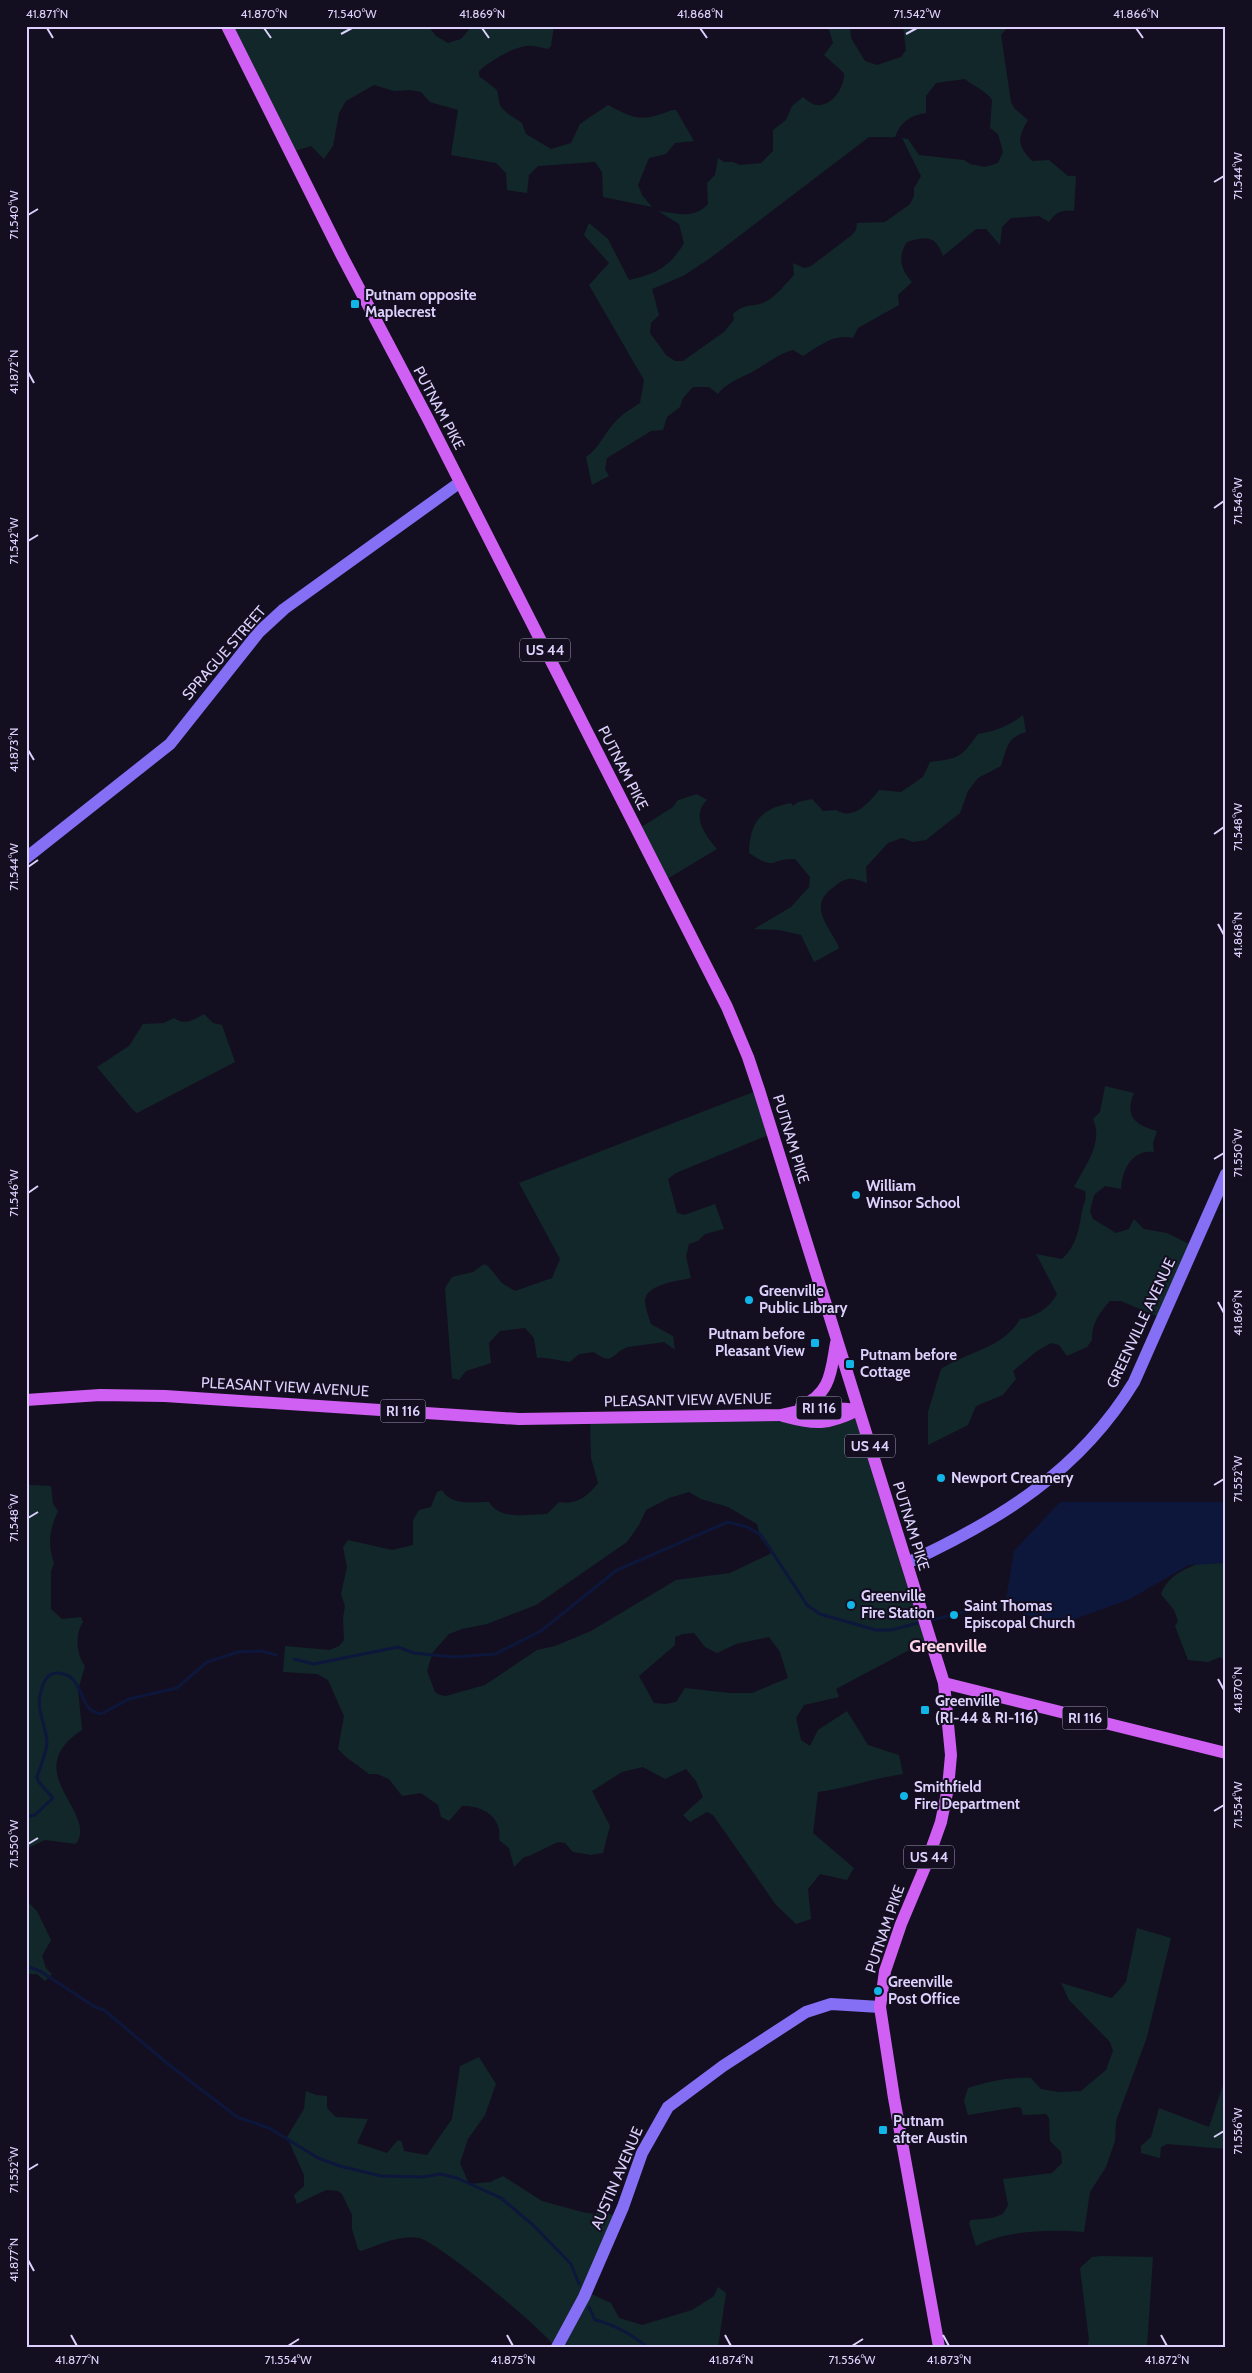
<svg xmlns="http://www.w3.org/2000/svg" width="1252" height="2373" font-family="Cabin,sans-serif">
<rect width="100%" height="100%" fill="#140f20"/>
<g fill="#12272a" fill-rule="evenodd">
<path d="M 226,26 L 428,26 L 436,36 L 448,43 L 461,39 L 472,26 L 554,26 L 551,46 L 548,49 C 541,48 534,45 528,46 C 515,46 488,62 479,71 L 479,76 L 497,90 L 500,106 L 507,113 L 522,123 L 526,134 L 551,149 L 571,143 L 580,124 L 608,105 C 636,120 642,122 672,110 L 676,110 L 694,141 L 675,143 L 666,154 L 649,158 L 638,185 L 642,195 L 652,207 L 603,197 L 602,172 L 595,162 L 538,166 L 529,175 L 527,193 L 507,190 L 506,173 L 496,163 L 451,155 L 458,110 L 430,102 L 421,92 L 409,90 L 394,91 L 374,85 L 346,101 L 339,113 L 333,146 L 324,159 L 311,146 L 289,153 Z"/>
<path d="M 824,26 L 850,26 L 851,38 L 865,61 L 877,65 L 901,57 L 906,50 L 903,26 L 1009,26 L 1001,35 L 1011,102 L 1014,108 L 1028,120 C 1017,139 1017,145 1032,161 L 1049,160 L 1068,176 L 1076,176 L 1074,211 C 1062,209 1056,212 1049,222 L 1039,216 L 1011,218 L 1002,227 L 1000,245 L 986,229 L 976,229 L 943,256 C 936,235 926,236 907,242 C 897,257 901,270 912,282 L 898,295 L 899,305 L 858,328 L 853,338 C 834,333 819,346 803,356 L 793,350 C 778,354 768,363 754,371 C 741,378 727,382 718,394 L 709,387 L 693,387 L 683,398 L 680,407 L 667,417 L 663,430 L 651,431 L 607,458 L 605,469 L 609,476 L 592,485 L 586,457 C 599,448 604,434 615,422 C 622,414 631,409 640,403 L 644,380 L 589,285 L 609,263 L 584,235 L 589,223 L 608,239 L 629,280 C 656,274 670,267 684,243 L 679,224 L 658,211 C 678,213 693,220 708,204 L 707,183 L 715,175 L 718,158 L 724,162 L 733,162 L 740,165 L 761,163 L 773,151 L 773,130 L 786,120 L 792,106 L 803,97 C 807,100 811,104 816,105 C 832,107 845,87 844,73 L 824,55 L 833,43 L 829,30 ZM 965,79 C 973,86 987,91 992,100 L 990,128 L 998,134 L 1003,152 L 998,163 L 985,167 L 970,164 L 964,160 L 919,155 L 908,139 L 902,138 L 921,176 L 914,188 L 914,196 L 910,204 L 885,222 L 857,223 L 856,230 L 852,235 L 811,266 L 804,268 L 793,263 L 794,275 C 786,283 776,297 765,302 C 752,308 746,302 733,314 L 734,320 L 724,332 L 683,361 L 675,361 L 666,355 L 650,333 L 651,323 L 659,315 L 652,289 L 683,276 L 709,259 L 869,137 L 895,137 C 900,122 911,115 926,113 L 926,96 L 936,83 Z"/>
<path d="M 1023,715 L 1026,732 C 1006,738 1007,748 1001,766 L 978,778 L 968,791 L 960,813 L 926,840 L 913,842 L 902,838 L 888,843 L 866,867 L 867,883 C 852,878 848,876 835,886 C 807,905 827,923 839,947 L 838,949 L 814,962 L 801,935 L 779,930 L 754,929 L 791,907 L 809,887 L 810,877 L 795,859 C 770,858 777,872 749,853 C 750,822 760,809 791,803 L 793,806 L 798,802 L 812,799 L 823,811 L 836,810 C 853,821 869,803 879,790 L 901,792 L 923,777 L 930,762 C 961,758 960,758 978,734 C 996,731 1009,726 1023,715 Z"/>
<path d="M 697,794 L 707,800 C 691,815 704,834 717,849 L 662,882 L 635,831 L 673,807 L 678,800 Z"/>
<path d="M 204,1014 L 213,1023 L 222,1025 L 235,1062 L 137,1113 L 133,1110 L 97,1067 L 129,1046 L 143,1024 L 164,1023 L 174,1018 C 186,1026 193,1020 204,1014 Z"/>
<path d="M 1105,1086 L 1134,1093 C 1124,1116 1135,1125 1157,1131 L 1153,1143 L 1154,1152 C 1132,1149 1122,1170 1121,1189 L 1105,1186 L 1094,1195 L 1090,1211 L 1093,1219 L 1116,1233 L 1129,1229 L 1134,1219 L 1144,1229 L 1167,1233 L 1193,1246 L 1161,1318 L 1121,1301 L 1110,1301 C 1100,1312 1091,1324 1092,1340 L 1087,1347 L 1067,1356 L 1059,1345 L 1051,1343 L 1037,1351 L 1013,1371 L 1016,1379 L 1003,1395 L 976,1406 L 968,1425 L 928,1445 L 928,1412 L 941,1369 C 967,1352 1004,1348 1020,1319 C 1035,1317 1050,1308 1057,1294 L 1036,1254 L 1062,1259 C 1077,1245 1079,1229 1082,1211 C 1084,1203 1087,1199 1085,1191 L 1074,1187 C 1085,1166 1104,1142 1093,1119 L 1100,1112 Z"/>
<path d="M 756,1091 L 771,1134 L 676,1173 L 668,1179 L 677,1213 L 684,1215 L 715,1204 L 724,1229 L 705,1234 L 698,1241 L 689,1244 L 686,1256 L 691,1278 C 678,1281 647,1284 645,1300 C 645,1307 649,1318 651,1324 L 673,1336 L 675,1350 L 664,1342 C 652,1344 640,1345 628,1347 C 612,1352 614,1367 594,1352 L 579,1354 L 570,1362 C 559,1361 548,1357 537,1358 L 534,1338 L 525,1328 L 500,1331 L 489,1343 L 491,1363 L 466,1371 L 459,1380 L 452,1378 L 445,1288 L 452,1277 L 473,1272 L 484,1264 L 488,1266 L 502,1283 L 515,1291 L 552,1278 L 560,1259 L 519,1183 Z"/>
<path d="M 853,1411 L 928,1640 L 836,1689 L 839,1697 L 804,1705 L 796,1718 L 801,1740 L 810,1746 L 818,1730 L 847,1711 L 868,1745 L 899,1755 L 903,1774 C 874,1778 847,1788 818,1792 L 813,1833 L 854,1868 L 847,1880 L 820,1874 L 808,1889 L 811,1919 L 796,1924 L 776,1905 L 713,1815 L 707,1812 L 690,1822 L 683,1815 L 703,1797 L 696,1781 L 686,1769 L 665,1779 L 643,1767 L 622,1772 L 592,1791 L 610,1826 L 603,1853 L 591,1855 L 573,1852 L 565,1843 L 558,1842 L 529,1856 L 524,1857 L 514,1867 L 509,1848 L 499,1840 C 503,1817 482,1805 462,1806 L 449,1821 L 441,1817 L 438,1805 L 421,1793 L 402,1796 L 389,1779 L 377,1774 L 369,1774 L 346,1757 L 338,1749 L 344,1716 L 328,1680 L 317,1674 L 283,1672 L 285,1646 L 330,1650 L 339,1646 L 344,1640 L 343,1618 L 345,1606 L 341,1594 L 347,1567 L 343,1547 L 348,1540 L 392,1550 L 413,1545 L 413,1520 L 419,1510 L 431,1507 L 437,1492 L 442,1490 C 451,1506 472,1502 489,1502 C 500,1521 528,1514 547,1514 L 559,1502 C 577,1505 587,1497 598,1483 L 591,1458 L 590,1420 ZM 689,1492 L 701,1499 L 728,1507 L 757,1524 L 761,1539 L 772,1553 L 730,1573 L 676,1580 L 591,1631 L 555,1646 L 537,1650 L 485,1685 L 446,1696 L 440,1695 L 435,1692 L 427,1671 L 433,1652 L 449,1634 L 462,1629 L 487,1624 L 536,1605 L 627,1542 L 639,1525 L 646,1510 L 669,1498 ZM 694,1633 L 705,1647 L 717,1653 L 736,1644 L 769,1637 L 780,1652 L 788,1678 L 752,1693 L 729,1693 L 685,1688 L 676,1702 L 666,1704 L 654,1703 L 639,1676 L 675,1645 L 675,1637 L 683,1634 Z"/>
<path d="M 26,1482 L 30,1485 L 51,1486 L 53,1504 L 58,1511 C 50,1529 47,1544 54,1563 L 51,1571 L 51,1609 L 62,1619 L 81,1617 L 83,1622 C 75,1633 76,1655 85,1666 L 78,1690 L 82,1730 C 17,1772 99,1812 76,1844 L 45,1840 L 26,1849 Z"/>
<path d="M 1226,1555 L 1226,1662 L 1220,1657 L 1208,1662 L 1188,1660 L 1175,1626 L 1178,1621 L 1174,1610 L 1161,1594 C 1170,1569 1203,1562 1226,1555 Z"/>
<path d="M 26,1900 L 37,1911 L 51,1940 L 42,1956 L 46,1968 L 52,1974 L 45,1981 L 37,1974 L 26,1974 Z"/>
<path d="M 1137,1928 L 1171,1938 L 1147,2037 L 1116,2121 L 1115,2141 L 1106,2167 L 1090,2192 L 1084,2232 C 1050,2229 1007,2230 976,2246 L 969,2223 L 971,2220 L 992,2218 L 1003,2214 L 1008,2205 L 1003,2179 L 1052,2173 L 1062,2163 L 1061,2152 L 1050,2141 L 1049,2118 L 1046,2114 L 1023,2115 L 1021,2108 L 1017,2107 L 968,2115 L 964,2101 L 968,2088 C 990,2081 1008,2077 1031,2078 L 1041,2089 L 1059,2092 L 1081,2091 L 1106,2070 L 1113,2051 L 1110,2042 L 1069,2000 L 1061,1983 L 1112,1998 L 1126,1982 Z"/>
<path d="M 479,2057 L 496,2084 L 485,2115 L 468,2139 L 460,2163 L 469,2184 L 490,2182 L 503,2176 L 542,2201 L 582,2212 L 594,2214 L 601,2211 L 615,2216 L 587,2292 L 611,2303 L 619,2318 L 642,2325 L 692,2310 L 714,2296 L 718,2287 L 726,2293 L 718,2347 L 555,2347 C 545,2331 437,2241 419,2238 C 400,2234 379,2245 361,2251 L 358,2249 L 352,2229 L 352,2215 L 342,2194 L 338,2191 L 326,2190 L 297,2204 L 294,2195 L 304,2186 L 304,2175 L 287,2137 L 304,2109 L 306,2091 L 316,2095 L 327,2096 L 327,2108 L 336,2117 L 368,2119 L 357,2143 L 387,2153 L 398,2140 L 402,2142 L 404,2151 L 427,2155 L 452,2119 L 460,2066 Z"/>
<path d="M 1226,2076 L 1226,2149 L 1167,2144 L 1161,2147 L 1160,2158 L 1141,2153 L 1141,2146 L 1151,2137 L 1159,2108 L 1209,2127 Z"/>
<path d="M 1101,2256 L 1153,2257 L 1147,2347 L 1087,2347 L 1089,2340 L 1080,2268 L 1092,2257 Z"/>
</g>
<path fill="#0d173b" d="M 1060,1502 L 1226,1502 L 1226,1563 L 1189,1565 L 1130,1599 L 1053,1627 L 1005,1605 L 1014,1551 Z"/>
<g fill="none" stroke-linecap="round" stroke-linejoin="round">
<g stroke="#0d173b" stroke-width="3">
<path d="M 928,1621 L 971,1610 L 1005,1605"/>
<path d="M 294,1659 L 314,1664 L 398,1647 L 414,1653 L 453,1657 L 495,1654 L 541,1631 L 617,1570 L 728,1522 L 747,1527 L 761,1535 L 807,1605 L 820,1614 L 876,1630 L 891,1630 L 922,1622"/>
<path d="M 26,1817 L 35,1815 L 53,1798 L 38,1781 L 37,1777 C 40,1767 46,1754 47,1744 C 47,1726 35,1711 41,1691 C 43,1683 47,1673 57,1673 C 78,1673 79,1694 88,1707 C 92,1712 96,1713 101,1714 L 129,1699 L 177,1688 L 207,1662 L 238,1652 L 261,1651 L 276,1655"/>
<path d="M 26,1966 L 40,1971 L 95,2007 L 104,2010 L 168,2064 L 237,2117 L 269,2128 L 318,2158 L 340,2166 L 381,2176 L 423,2177 L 440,2174 L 457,2178 L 501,2198 L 533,2225 L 571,2264 L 579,2284"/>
<path d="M 589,2307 L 595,2320 C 613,2324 633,2335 647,2347"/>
</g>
<g stroke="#856ff5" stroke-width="12">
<path d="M 26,858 L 170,744 L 259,632 L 284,609 L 459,483"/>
<path d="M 907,1563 C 1000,1520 1080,1471 1134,1382 L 1226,1174"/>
<path d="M 557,2347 L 584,2297 L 623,2207 L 642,2153 L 668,2107 L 723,2066 L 806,2012 L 831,2004 L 880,2007"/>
</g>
<g stroke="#d060f3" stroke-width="12">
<path d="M 227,26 L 341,254 L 428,419 L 727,1007 L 748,1057 L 759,1090 L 944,1683 L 951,1755 L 948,1788 L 941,1822 L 925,1867 L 901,1924 L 885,1971 L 880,2007 L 894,2098 L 939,2347"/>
<path d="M 26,1400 L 100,1395 L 165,1396 L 519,1419 L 781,1415 C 808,1408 831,1407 858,1410"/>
<path d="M 801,1406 C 831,1394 831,1371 836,1343"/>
<path d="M 783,1416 C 816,1425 827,1425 858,1410"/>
<path d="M 944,1683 L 1226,1753"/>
</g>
</g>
<path fill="none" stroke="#dcd1fc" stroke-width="2" d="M 47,28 L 53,38M 264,28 L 271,38M 482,28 L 489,38M 700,28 L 707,38M 1136,28 L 1143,38M 341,34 L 352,28M 906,34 L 917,28M 1214,182 L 1224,176M 28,215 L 38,209M 28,372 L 34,383M 1214,508 L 1224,501M 28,541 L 38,535M 28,750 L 34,760M 1214,834 L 1224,827M 28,867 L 38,860M 1218,924 L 1224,935M 1214,1159 L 1224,1153M 28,1193 L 38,1186M 1218,1302 L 1224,1313M 1214,1485 L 1224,1479M 28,1518 L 38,1512M 1218,1679 L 1224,1690M 1214,1811 L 1224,1805M 28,1844 L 38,1838M 1214,2137 L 1224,2131M 28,2170 L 38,2164M 28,2260 L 34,2271M 71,2335 L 77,2346M 507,2335 L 513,2346M 725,2335 L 731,2346M 943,2335 L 949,2346M 1161,2335 L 1167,2346M 288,2346 L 299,2339M 852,2346 L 863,2339"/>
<g fill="#11b5e8" stroke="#140f20" stroke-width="2">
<rect x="350" y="299" width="10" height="10" rx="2.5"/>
<circle cx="856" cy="1195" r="5"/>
<circle cx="749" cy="1300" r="5"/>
<rect x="810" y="1338" width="10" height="10" rx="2.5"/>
<rect x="845" y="1359" width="10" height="10" rx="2.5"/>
<circle cx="941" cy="1478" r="5"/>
<circle cx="851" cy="1605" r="5"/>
<circle cx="954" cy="1615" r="5"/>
<rect x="920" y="1705" width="10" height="10" rx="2.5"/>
<circle cx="904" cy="1796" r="5"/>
<circle cx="878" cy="1991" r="5"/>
<rect x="878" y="2125" width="10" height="10" rx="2.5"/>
</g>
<g text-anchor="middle" stroke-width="4" stroke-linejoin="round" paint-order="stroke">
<g fill="#140f20" stroke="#a097ba" stroke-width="1">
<rect x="520" y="638.5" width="50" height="23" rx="4"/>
<rect x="796.5" y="1396.5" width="45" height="23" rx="4"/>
<rect x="380.5" y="1399.5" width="45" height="23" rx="4"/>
<rect x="845" y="1434.5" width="50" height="23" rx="4"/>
<rect x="1062.5" y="1706.5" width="45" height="23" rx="4"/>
<rect x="904" y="1845.5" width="50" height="23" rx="4"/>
</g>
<g font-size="14" font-weight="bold" fill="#dcd1fc">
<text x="545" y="655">US 44</text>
<text x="819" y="1413">RI 116</text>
<text x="403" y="1416">RI 116</text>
<text x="870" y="1451">US 44</text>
<text x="1085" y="1723">RI 116</text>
<text x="929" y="1862">US 44</text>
</g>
<g font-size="15" font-weight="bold" fill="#dcd1fc" stroke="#140f20" text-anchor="start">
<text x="365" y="300">Putnam opposite<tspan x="365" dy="17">Maplecrest</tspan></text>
<text x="866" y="1191">William<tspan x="866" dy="17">Winsor School</tspan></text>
<text x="759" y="1296">Greenville<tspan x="759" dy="17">Public Library</tspan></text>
<text x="805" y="1339" text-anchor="end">Putnam before<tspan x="805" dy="17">Pleasant View</tspan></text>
<text x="860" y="1360">Putnam before<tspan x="860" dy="17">Cottage</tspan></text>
<text x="951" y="1483">Newport Creamery</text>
<text x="861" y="1601">Greenville<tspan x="861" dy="17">Fire Station</tspan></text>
<text x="964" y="1611">Saint Thomas<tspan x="964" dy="17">Episcopal Church</tspan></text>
<text x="935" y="1706">Greenville<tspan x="935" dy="17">(RI-44 &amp; RI-116)</tspan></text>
<text x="914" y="1792">Smithfield<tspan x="914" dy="17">Fire Department</tspan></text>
<text x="888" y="1987">Greenville<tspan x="888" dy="17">Post Office</tspan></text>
<text x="893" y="2126">Putnam<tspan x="893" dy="17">after Austin</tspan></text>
</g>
<g font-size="15" fill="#dcd1fc" stroke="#140f20">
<text transform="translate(439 408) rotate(62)" y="5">PUTNAM PIKE</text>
<text transform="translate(224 653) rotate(-49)" y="5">SPRAGUE STREET</text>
<text transform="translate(623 768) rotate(63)" y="5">PUTNAM PIKE</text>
<text transform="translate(791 1139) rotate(73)" y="5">PUTNAM PIKE</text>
<text transform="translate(1141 1323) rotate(-65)" y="5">GREENVILLE AVENUE</text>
<text transform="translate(285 1387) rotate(3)" y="5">PLEASANT VIEW AVENUE</text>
<text transform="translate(688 1400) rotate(-1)" y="5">PLEASANT VIEW AVENUE</text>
<text transform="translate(911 1526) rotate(73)" y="5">PUTNAM PIKE</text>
<text transform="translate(885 1929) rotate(-71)" y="5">PUTNAM PIKE</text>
<text transform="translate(617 2178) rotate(-67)" y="5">AUSTIN AVENUE</text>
</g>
<g font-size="18" font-weight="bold" fill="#fcd3e7" stroke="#140f20">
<text x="948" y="1652">Greenville</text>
</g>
</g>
<rect width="1252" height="2373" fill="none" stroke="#140f20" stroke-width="55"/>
<rect x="28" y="28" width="1196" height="2318" fill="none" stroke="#dcd1fc" stroke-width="2"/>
<g font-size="12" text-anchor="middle" fill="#dcd1fc">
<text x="47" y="18">41.871°N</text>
<text x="264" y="18">41.870°N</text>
<text x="352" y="18">71.540°W</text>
<text x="482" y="18">41.869°N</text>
<text x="700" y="18">41.868°N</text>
<text x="917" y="18">71.542°W</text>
<text x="1136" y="18">41.866°N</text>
<text transform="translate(1238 176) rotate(-90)" y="4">71.544°W</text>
<text transform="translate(14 215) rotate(-90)" y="4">71.540°W</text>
<text transform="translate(14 372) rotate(-90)" y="4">41.872°N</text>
<text transform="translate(1238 501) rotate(-90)" y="4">71.546°W</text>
<text transform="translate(14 541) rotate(-90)" y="4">71.542°W</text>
<text transform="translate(14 750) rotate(-90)" y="4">41.873°N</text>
<text transform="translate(1238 827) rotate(-90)" y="4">71.548°W</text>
<text transform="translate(14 867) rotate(-90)" y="4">71.544°W</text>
<text transform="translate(1238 935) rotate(-90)" y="4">41.868°N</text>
<text transform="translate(1238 1153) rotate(-90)" y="4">71.550°W</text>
<text transform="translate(14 1193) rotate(-90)" y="4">71.546°W</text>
<text transform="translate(1238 1313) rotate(-90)" y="4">41.869°N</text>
<text transform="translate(1238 1479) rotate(-90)" y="4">71.552°W</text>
<text transform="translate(14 1518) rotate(-90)" y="4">71.548°W</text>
<text transform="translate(1238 1690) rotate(-90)" y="4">41.870°N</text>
<text transform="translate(1238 1805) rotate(-90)" y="4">71.554°W</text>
<text transform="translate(14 1844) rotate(-90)" y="4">71.550°W</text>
<text transform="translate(1238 2131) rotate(-90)" y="4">71.556°W</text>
<text transform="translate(14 2170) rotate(-90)" y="4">71.552°W</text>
<text transform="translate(14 2260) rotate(-90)" y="4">41.877°N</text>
<text x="77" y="2364">41.877°N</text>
<text x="288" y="2364">71.554°W</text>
<text x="513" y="2364">41.875°N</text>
<text x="731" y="2364">41.874°N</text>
<text x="852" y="2364">71.556°W</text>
<text x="949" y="2364">41.873°N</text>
<text x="1167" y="2364">41.872°N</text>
</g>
</svg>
